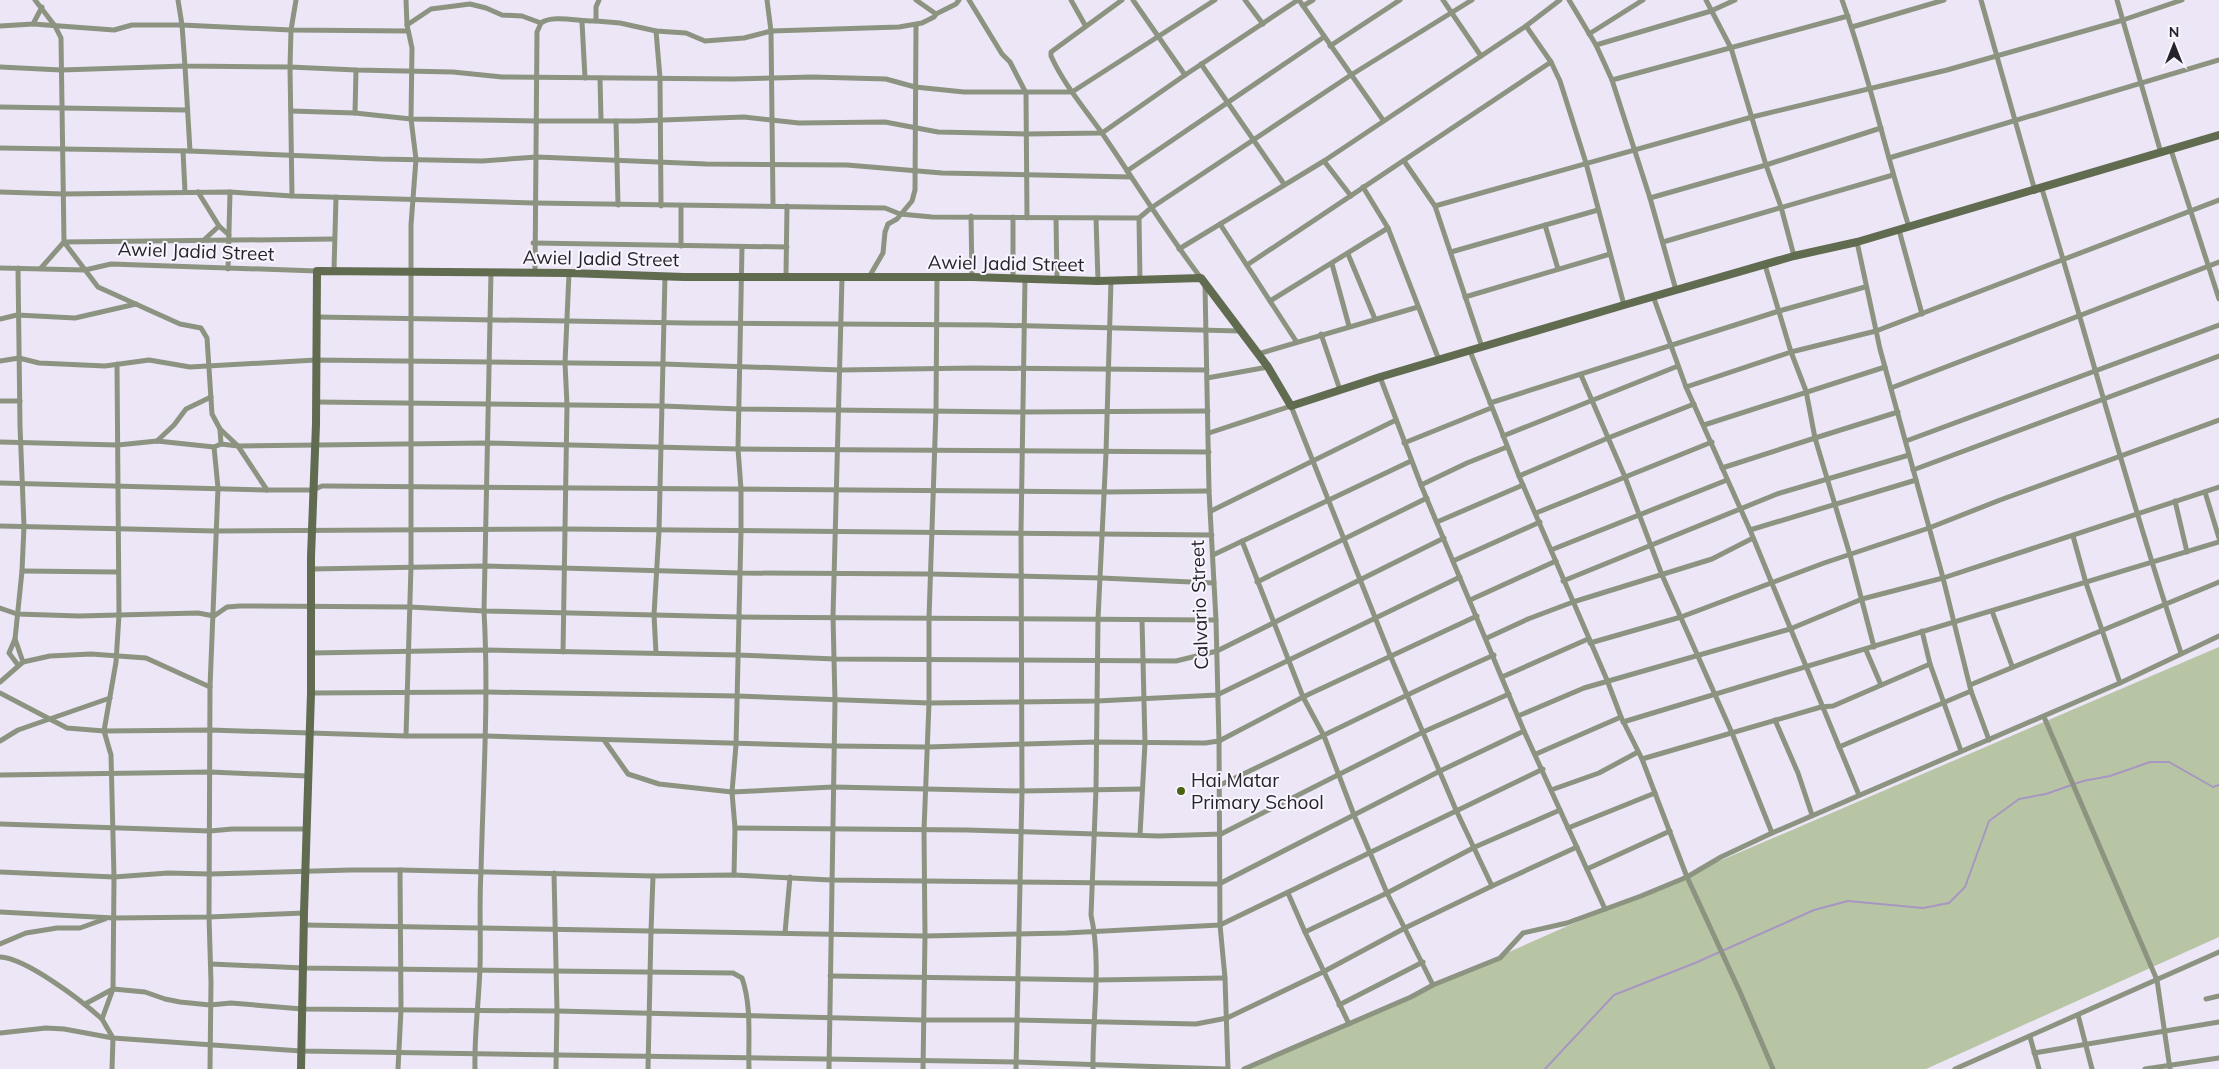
<svg xmlns="http://www.w3.org/2000/svg" width="2219" height="1069" font-family="Mulish,sans-serif">
<rect width="100%" height="100%" fill="#ece6f7"/>
<path fill="#b8c5a5" d="M 2219,647 L 2219,937 L 1926,1069 L 1245,1069 L 1563,928 Z"/>
<g fill="none" stroke-linecap="round" stroke-linejoin="round">
<path stroke="#a796c1" stroke-width="2" d="M 1545,1069 L 1614,995 L 1695,963 L 1814,910 L 1848,901 L 1923,908 L 1949,903 L 1965,887 L 1989,821 L 2019,799 L 2046,794 L 2083,781 L 2110,776 L 2150,762 L 2169,762 L 2213,787 L 2219,785"/>
<g stroke="#8c9481" stroke-width="5">
<path d="M 35,0 L 55,26 L 61,38 L 64,242 L 98,287 L 180,324 L 201,328 L 207,338 L 212,414 L 220,429 L 221,444"/>
<path d="M 178,0 L 182,25 L 291,30 L 408,31"/>
<path d="M 767,0 L 771,31 L 773,205"/>
<path d="M 916,0 L 936,14 L 956,4 L 959,0"/>
<path d="M 969,0 L 1002,54 L 1010,62 L 1026,93 L 1027,218"/>
<path d="M 1071,0 L 1085,25"/>
<path d="M 1122,0 L 1051,52 L 1051,56 C 1064,85 1086,110 1104,136 C 1136,183 1166,232 1201,278"/>
<path d="M 1133,0 L 1185,75"/>
<path d="M 1245,0 L 1263,24"/>
<path d="M 1299,0 L 1383,120"/>
<path d="M 1443,0 L 1481,56"/>
<path d="M 1569,0 L 1596,45 L 1612,80 L 1650,198 L 1676,290"/>
<path d="M 1706,0 L 1731,48 L 1766,165 L 1781,207 L 1794,256"/>
<path d="M 1842,0 C 1869,74 1885,151 1909,227"/>
<path d="M 1981,0 L 2035,191"/>
<path d="M 2117,0 L 2161,153"/>
<path d="M 1303,6 L 1313,0"/>
<path d="M 596,21 L 620,23 L 656,31 L 686,33 L 705,41 L 744,38 L 771,31 L 899,27 L 922,23 L 934,17 L 936,14"/>
<path d="M 582,22 L 585,78"/>
<path d="M 33,24 L 114,30 L 132,25 L 182,25 L 185,66 L 290,67 L 356,70 L 453,72 L 502,77 L 733,79 L 813,77 L 886,79 L 915,87 L 964,92 L 1072,92 L 1215,0"/>
<path d="M 407,25 L 431,9 L 470,4 L 486,8 L 502,15 L 522,16 L 541,23"/>
<path d="M 0,26 L 33,24 L 42,7"/>
<path d="M 1526,26 L 1551,62 L 1560,81 L 1586,163 L 1624,305"/>
<path d="M 1852,27 L 1944,0"/>
<path d="M 656,31 L 660,78 L 661,206"/>
<path d="M 1589,34 L 1643,0"/>
<path d="M 1596,45 L 1711,11 L 1735,0"/>
<path d="M 1330,46 L 1400,0"/>
<path d="M 1201,64 L 1284,184"/>
<path d="M 0,67 L 61,70 L 185,66 L 190,151"/>
<path d="M 600,78 L 601,120"/>
<path d="M 1612,80 L 1848,16"/>
<path d="M 0,107 L 186,110"/>
<path d="M 291,111 L 355,113 L 411,119 L 537,121 L 636,121 L 744,117 L 799,123 L 885,122 L 938,132 L 1026,134 L 1102,133 L 1185,75 L 1298,0"/>
<path d="M 355,113 L 356,70"/>
<path d="M 616,121 L 618,205"/>
<path d="M 0,148 L 190,151 L 380,159 L 482,161 L 537,157 L 706,164 L 847,165 L 942,173 L 1131,177"/>
<path d="M 2171,150 L 2219,299"/>
<path d="M 183,151 L 185,192"/>
<path d="M 1889,158 L 2219,60"/>
<path d="M 1324,161 L 1351,196"/>
<path d="M 1404,161 L 1435,206 L 1482,347"/>
<path d="M 1127,171 L 1324,37"/>
<path d="M 1363,187 L 1388,228 L 1439,360"/>
<path d="M 2042,189 C 2089,343 2130,500 2181,653"/>
<path d="M 0,192 L 63,194 L 230,192 L 292,196 L 534,203 L 885,208 L 900,214 L 932,217 L 1139,218 L 1151,208 L 1351,75 L 1472,0"/>
<path d="M 198,192 L 219,226 L 229,235"/>
<path d="M 292,196 L 290,67 L 291,30 L 296,0"/>
<path d="M 1650,198 L 1766,165 L 1881,128"/>
<path d="M 1435,206 L 1752,117 L 1947,70 L 2123,20 L 2182,0"/>
<path d="M 971,216 L 972,277"/>
<path d="M 1013,217 L 1013,278"/>
<path d="M 1056,218 L 1057,280"/>
<path d="M 1096,218 L 1098,281"/>
<path d="M 1139,218 L 1140,281"/>
<path d="M 1220,224 L 1296,341"/>
<path d="M 1545,225 L 1558,269"/>
<path d="M 1899,230 L 1922,314"/>
<path d="M 204,240 L 219,226"/>
<path d="M 1663,242 L 1893,175"/>
<path d="M 1857,242 L 1880,349 L 1943,578 L 1971,691 L 1989,740"/>
<path d="M 533,243 L 787,247"/>
<path d="M 681,246 L 681,206"/>
<path d="M 1179,249 L 1324,161 L 1526,26 L 1560,0"/>
<path d="M 1451,252 L 1598,210"/>
<path d="M 1348,254 L 1375,319"/>
<path d="M 1332,264 L 1349,326"/>
<path d="M 1247,265 L 1551,62"/>
<path d="M 1765,265 L 1791,352 L 1806,391 L 1815,438 L 1898,412"/>
<path d="M 0,268 L 85,270 L 111,264 L 317,271"/>
<path d="M 18,268 L 20,426 L 24,526 L 22,571 L 15,639 L 9,653 L 18,665"/>
<path d="M 41,268 L 64,242 L 334,239"/>
<path d="M 228,269 L 230,192"/>
<path d="M 334,270 L 336,197"/>
<path d="M 535,273 L 537,32 L 541,23 C 552,14 581,22 596,21 L 596,7 L 599,0"/>
<path d="M 786,276 L 787,206"/>
<path d="M 869,277 L 883,253 L 885,232 L 888,224 L 897,219 L 912,201 L 915,190 L 916,25"/>
<path d="M 1205,285 L 1209,491 L 1216,620 L 1219,741 L 1220,925 L 1225,978 L 1228,1069"/>
<path d="M 1653,296 L 1686,387 L 1750,530 L 1859,795"/>
<path d="M 1465,297 L 1610,254"/>
<path d="M 1270,301 L 1388,228"/>
<path d="M 317,317 L 686,323 L 990,325 L 1240,331"/>
<path d="M 0,319 L 17,315 L 75,318 L 136,304"/>
<path d="M 1321,334 L 1340,390"/>
<path d="M 1470,351 L 1519,476 L 1607,680 L 1621,717 L 1642,759 L 1687,877 L 1740,992 L 1773,1069"/>
<path d="M 1258,354 L 1418,307"/>
<path d="M 0,361 L 19,358 L 39,363 L 105,366 L 149,360 L 190,367 L 316,360 L 663,364 L 841,370 L 974,368 L 1207,370"/>
<path d="M 1581,375 L 1625,477 L 1662,575 L 1732,733 L 1772,833"/>
<path d="M 1380,377 L 1421,485 L 1524,731 L 1605,909"/>
<path d="M 1207,378 L 1268,367"/>
<path d="M 1686,387 L 1791,352 L 1876,331 L 2219,200"/>
<path d="M 1891,388 L 2219,262"/>
<path d="M 0,401 L 20,401"/>
<path d="M 316,402 L 662,406 L 739,409 L 1022,412 L 1208,411"/>
<path d="M 1490,403 L 1779,311 L 1865,287"/>
<path d="M 1704,425 L 1885,367"/>
<path d="M 220,429 L 238,446 L 267,490"/>
<path d="M 1503,436 L 1678,366"/>
<path d="M 157,441 L 174,425 L 186,409 L 211,397"/>
<path d="M 1906,441 L 2219,325"/>
<path d="M 0,442 L 118,445 L 157,441 L 214,447 L 221,444 L 238,446 L 487,443 L 738,449 L 1209,452"/>
<path d="M 1404,443 L 1491,408"/>
<path d="M 1722,468 L 1815,438 L 1850,555 L 1874,647"/>
<path d="M 1913,470 L 2219,356"/>
<path d="M 1519,476 L 1608,438 L 1694,404"/>
<path d="M 0,483 L 267,490 L 313,490 L 322,486 L 329,486 L 1104,492 L 1209,491"/>
<path d="M 1421,485 L 1467,463 L 1507,447"/>
<path d="M 2205,492 L 2219,538"/>
<path d="M 2175,501 L 2187,552"/>
<path d="M 1211,511 L 1396,420"/>
<path d="M 1536,513 L 1712,442"/>
<path d="M 1437,522 L 1523,485"/>
<path d="M 0,526 L 215,531 L 565,529 L 1212,535"/>
<path d="M 1750,530 L 1916,480"/>
<path d="M 2073,536 L 2086,583 L 2120,683"/>
<path d="M 1242,541 L 1303,697 L 1324,736 L 1354,815 L 1387,893 L 1433,985"/>
<path d="M 1551,550 L 1727,480"/>
<path d="M 1213,555 L 1411,461"/>
<path d="M 1453,561 L 1540,522"/>
<path d="M 311,569 L 486,566 L 740,573 L 930,574 L 1101,578 L 1214,583"/>
<path d="M 22,571 L 117,572"/>
<path d="M 1563,581 L 1777,494 L 1909,455"/>
<path d="M 1257,582 L 1427,498"/>
<path d="M 1470,600 L 1556,561"/>
<path d="M 0,608 L 17,614 L 79,616 L 198,613 L 214,616 L 227,607 L 240,606 L 410,607 L 484,611 L 738,617 L 1216,620"/>
<path d="M 1992,611 L 2012,666"/>
<path d="M 1922,631 L 1930,664 L 1961,751"/>
<path d="M 1487,638 L 1528,619 L 1573,602 L 1712,559 L 1753,538"/>
<path d="M 15,639 L 23,662"/>
<path d="M 1590,643 L 1681,617 L 1824,563 L 1929,528 L 2000,500 L 2219,420"/>
<path d="M 1866,650 L 1881,685"/>
<path d="M 563,652 L 567,405 L 565,363 L 569,273"/>
<path d="M 311,653 L 486,650 L 737,655 L 835,659 L 1176,661 L 1217,651 L 1444,538"/>
<path d="M 656,653 L 654,615 L 659,531 L 665,276"/>
<path d="M 1502,677 L 1588,639"/>
<path d="M 0,682 L 23,662 L 50,656 L 91,654 L 146,658 L 210,687"/>
<path d="M 1970,685 L 2219,582"/>
<path d="M 0,693 L 67,728 L 104,731 L 210,730 L 406,736 L 486,736 L 834,746 L 927,747 L 1096,742 L 1205,743 L 1219,741 L 1303,697 L 1477,616"/>
<path d="M 311,693 L 486,692 L 737,696 L 929,703 L 1097,701 L 1217,695 L 1460,577"/>
<path d="M 1518,716 L 1584,688 L 1790,629 L 1862,599 L 1943,578 L 2219,487"/>
<path d="M 2044,717 L 2157,980 L 2170,1069"/>
<path d="M 1775,720 L 1798,773 L 1812,815"/>
<path d="M 1623,722 L 2219,542"/>
<path d="M 406,736 L 411,566 L 411,225 L 416,159 L 411,119 L 412,48 L 407,25 L 406,0"/>
<path d="M 604,740 L 628,774 L 659,784 L 732,792 L 833,787 L 1022,791 L 1142,789"/>
<path d="M 0,741 L 18,730 L 110,698"/>
<path d="M 1839,747 L 1971,691"/>
<path d="M 1536,754 L 1621,717"/>
<path d="M 1642,759 L 1821,707 L 1833,706 L 1930,664"/>
<path d="M 0,775 L 210,772 L 308,776"/>
<path d="M 1218,786 C 1310,743 1401,696 1494,655"/>
<path d="M 1551,790 L 1599,773 L 1638,752"/>
<path d="M 0,824 L 210,831 L 232,829 L 306,829"/>
<path d="M 735,828 L 967,830 L 1159,836 L 1221,834 L 1423,732 L 1509,694"/>
<path d="M 1568,828 L 1655,793"/>
<path d="M 1140,835 L 1145,743 L 1142,620"/>
<path d="M 1587,869 L 1670,831"/>
<path d="M 0,872 L 114,877 L 168,873 L 210,874 L 351,870 L 400,870 L 653,876 L 734,875 L 831,880 L 1219,884 L 1440,771 L 1524,731"/>
<path d="M 554,873 L 557,1011 L 556,1069"/>
<path d="M 734,875 L 735,828 L 732,792 L 736,745 L 741,531 L 741,489 L 738,449 L 742,247"/>
<path d="M 1492,886 L 1577,847"/>
<path d="M 1288,893 L 1305,932"/>
<path d="M 0,912 L 114,918 L 209,917 L 304,913"/>
<path d="M 303,925 L 651,931 L 653,876"/>
<path d="M 785,933 L 790,877"/>
<path d="M 0,944 L 26,933 L 57,928 L 80,928 L 105,919"/>
<path d="M 0,957 C 26,958 82,1001 102,1019"/>
<path d="M 211,964 L 303,968 L 733,973 L 742,978 C 752,1007 748,1039 749,1069"/>
<path d="M 830,976 L 1095,980 L 1225,978"/>
<path d="M 2206,999 L 2219,996"/>
<path d="M 85,1004 L 113,989 L 145,992 L 165,999 L 180,1002 L 210,1005 L 231,1003 L 302,1009 L 557,1011 L 923,1020 L 1017,1020 L 1196,1024 L 1227,1018 L 1323,972 L 1405,928 L 1492,886 L 1456,810 L 1390,655 L 1291,406 L 1209,433"/>
<path d="M 1339,1005 L 1423,962"/>
<path d="M 2078,1015 L 2092,1069"/>
<path d="M 1349,1024 L 1305,932 L 1387,893 L 1475,847 L 1560,810"/>
<path d="M 0,1033 L 46,1028 L 64,1029 L 113,1038 L 301,1051 L 1016,1062 L 1226,1069"/>
<path d="M 2030,1037 L 2039,1069"/>
<path d="M 2034,1053 L 2219,1022"/>
<path d="M 112,1069 L 113,1038 L 102,1019 L 113,989 L 114,877 L 111,755 L 104,731 L 116,662 L 119,615 L 117,364"/>
<path d="M 210,1069 L 211,982 L 209,917 L 210,687 L 218,488 L 214,447"/>
<path d="M 398,1069 L 401,1010 L 400,870"/>
<path d="M 475,1069 C 474,1035 479,1001 480,967 C 481,935 479,904 481,872 C 483,785 489,699 484,611 L 491,272"/>
<path d="M 648,1069 L 651,931 L 925,936 L 1066,933 L 1220,925 L 1543,769"/>
<path d="M 829,1069 L 835,701 L 833,616 L 842,278"/>
<path d="M 923,1069 L 925,936 L 924,830 L 929,703 L 929,618 L 936,410 L 937,277"/>
<path d="M 1016,1069 L 1022,791 L 1021,532 L 1025,279"/>
<path d="M 1093,1069 C 1092,1019 1102,964 1091,915 L 1096,789 L 1098,619 L 1106,453 L 1111,281"/>
<path d="M 1244,1069 L 1411,997 L 1433,985 L 1500,958 L 1523,933 L 1567,923 L 1641,896 L 1687,877 L 1721,857 L 1772,833 L 2120,683 L 2219,636"/>
<path d="M 1955,1069 L 2219,952"/>
<path d="M 2145,1069 L 2219,1058"/>
</g>
<path stroke="#606b4f" stroke-width="8" d="M 301,1069 L 304,913 L 311,693 L 311,557 L 316,424 L 317,271 L 569,273 L 684,277 L 972,277 L 1098,281 L 1201,278 L 1268,367 L 1291,406 L 1380,377 L 1624,305 L 1794,256 L 1857,242 L 2219,135"/>
</g>
<circle fill="#4b6311" stroke="#f9f5ff" stroke-width="2" cx="1181" cy="791" r="5"/>
<g text-anchor="middle" stroke-width="4" stroke-linejoin="round" paint-order="stroke">
<g font-size="19" fill="#26242a" stroke="#f9f5ff">
<text transform="translate(196 251) rotate(2)" y="7">Awiel Jadid Street</text>
<text transform="translate(601 258) rotate(1)" y="7">Awiel Jadid Street</text>
<text transform="translate(1006 263) rotate(1)" y="7">Awiel Jadid Street</text>
<text transform="translate(1199 605) rotate(-92)" y="7">Calvario Street</text>
</g>
<g font-size="19" fill="#26242a" stroke="#f9f5ff" text-anchor="start">
<text x="1191" y="787">Hai Matar<tspan x="1191" dy="22">Primary School</tspan></text>
</g>
</g>
<g transform="translate(2174 45)" stroke="#f9f5ff" stroke-width="4" paint-order="stroke">
<path d="M0-4L9 19L0 12L-9 19Z" fill="#26242a"/>
<text y="-8" font-size="14" font-weight="bold" text-anchor="middle" fill="#26242a">N</text>
</g>
</svg>
